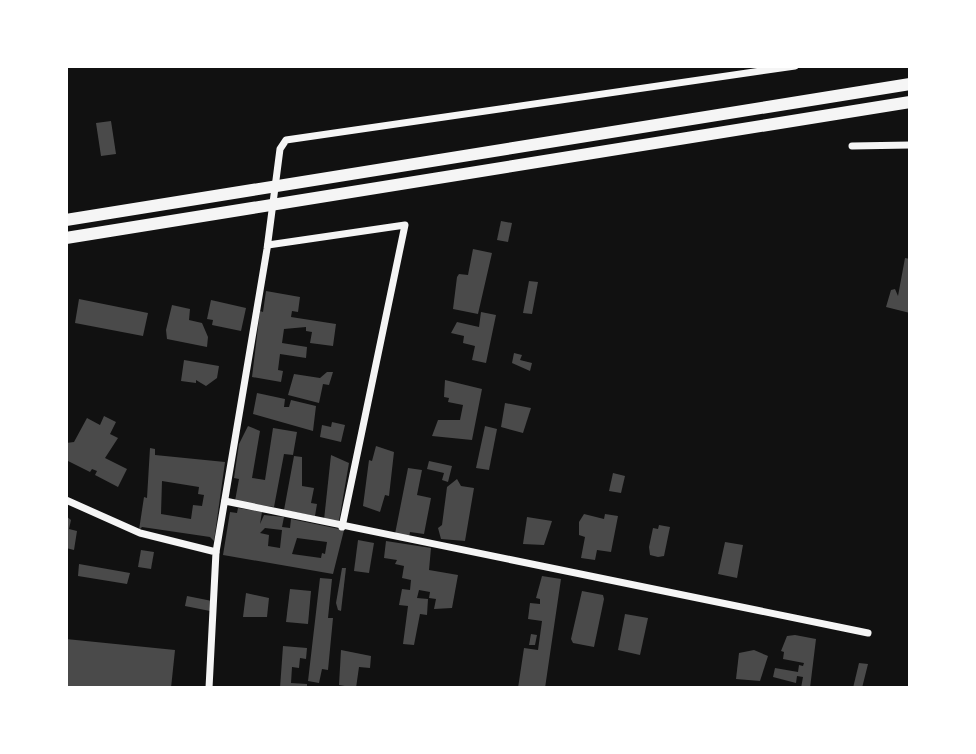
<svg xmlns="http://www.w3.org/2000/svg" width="976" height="754" font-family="Montserrat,sans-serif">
<rect width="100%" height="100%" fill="#111"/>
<g fill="#4a4a4a" fill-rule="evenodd">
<path d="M 111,121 L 116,154 L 101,156 L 96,123 Z"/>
<path d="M 501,221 L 512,223 L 508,242 L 497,240 Z"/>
<path d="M 473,249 L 492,253 L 478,314 L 453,309 L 457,277 L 459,274 L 468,275 Z"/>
<path d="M 905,258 L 910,259 L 910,313 L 886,307 L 891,290 L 895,289 L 898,296 Z"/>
<path d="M 529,281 L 538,282 L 532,314 L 523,313 Z"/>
<path d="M 266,291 L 300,297 L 298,312 L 292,311 L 291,317 L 336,324 L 333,346 L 310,343 L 312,332 L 306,331 L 306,327 L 284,329 L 282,343 L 307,347 L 306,358 L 280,354 L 278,370 L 283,371 L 281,382 L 252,377 L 260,311 L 263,312 Z"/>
<path d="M 79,299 L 148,313 L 143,336 L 75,323 Z"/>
<path d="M 211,300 L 246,308 L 241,331 L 212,325 L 213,320 L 207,319 Z"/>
<path d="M 172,305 L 190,309 L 189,320 L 202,323 L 208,337 L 207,347 L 167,339 L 166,330 Z"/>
<path d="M 481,312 L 496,315 L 486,363 L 472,360 L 475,346 L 463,343 L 464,336 L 451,333 L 457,322 L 479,327 Z"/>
<path d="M 514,353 L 522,355 L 520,360 L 532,363 L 530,371 L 512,363 Z"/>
<path d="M 184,360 L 219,366 L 217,378 L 206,386 L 196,380 L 196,383 L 181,381 Z"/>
<path d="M 327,372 L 333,372 L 329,385 L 323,384 L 319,403 L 288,395 L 294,374 L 320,378 Z"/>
<path d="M 445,380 L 482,389 L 472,440 L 432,436 L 438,420 L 460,420 L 463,405 L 448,402 L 449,398 L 444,397 Z"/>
<path d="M 257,393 L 285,399 L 284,407 L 289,407 L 291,400 L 316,406 L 313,431 L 253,414 Z"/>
<path d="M 505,403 L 531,408 L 523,433 L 501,427 Z"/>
<path d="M 104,416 L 116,422 L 110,434 L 118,438 L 105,458 L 127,469 L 118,487 L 95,475 L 97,471 L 92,469 L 90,472 L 66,460 L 66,443 L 74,442 L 87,418 L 100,425 Z"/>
<path d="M 332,422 L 345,425 L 341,442 L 320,437 L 322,425 L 331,427 Z"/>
<path d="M 248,426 L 260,431 L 252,478 L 265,480 L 273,428 L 297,432 L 293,455 L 284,454 L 274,507 L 235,501 L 239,479 L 234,478 L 239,444 Z"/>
<path d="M 485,426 L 497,429 L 489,470 L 476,468 Z"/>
<path d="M 376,446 L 394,452 L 389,496 L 385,495 L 380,512 L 363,506 L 369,460 L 372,461 Z"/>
<path d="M 150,448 L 155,449 L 155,455 L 225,462 L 214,541 L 210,537 L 142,527 L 139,530 L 144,497 L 147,498 ZM 162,481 L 199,487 L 198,494 L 204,495 L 202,506 L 193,505 L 191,519 L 161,514 Z"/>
<path d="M 331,455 L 349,463 L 339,521 L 324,520 Z"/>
<path d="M 294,456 L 302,457 L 302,486 L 314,488 L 311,503 L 317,504 L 315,516 L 284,510 Z"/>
<path d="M 429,461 L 452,466 L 448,482 L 442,480 L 444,473 L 427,469 Z"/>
<path d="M 408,468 L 422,470 L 417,495 L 431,498 L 424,534 L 410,532 L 409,537 L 395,534 Z"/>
<path d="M 613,473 L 625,476 L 621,493 L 609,491 Z"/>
<path d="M 457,479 L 461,486 L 474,488 L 465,541 L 441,539 L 438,528 L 442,525 L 447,487 Z"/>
<path d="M 238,508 L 262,512 L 260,524 L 264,515 L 284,517 L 282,527 L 290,528 L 291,519 L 344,530 L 333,574 L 223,555 L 230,512 L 237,513 ZM 265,528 L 282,530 L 280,548 L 268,546 L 269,535 L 260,533 ZM 297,538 L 327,542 L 325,554 L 322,553 L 321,558 L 292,554 Z"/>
<path d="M 584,514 L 604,519 L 605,514 L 618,516 L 611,552 L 597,550 L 595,560 L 581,558 L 585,537 L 579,535 L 579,522 Z"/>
<path d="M 66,516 L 71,520 L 69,529 L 77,531 L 74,550 L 66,548 Z"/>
<path d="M 527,517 L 552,521 L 544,545 L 523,544 Z"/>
<path d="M 659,525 L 670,527 L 664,556 L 658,557 L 650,555 L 649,547 L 653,528 L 658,529 Z"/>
<path d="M 358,540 L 374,543 L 369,573 L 354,571 Z"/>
<path d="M 386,541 L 431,548 L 429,570 L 458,575 L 452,608 L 434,609 L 436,599 L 429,598 L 430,592 L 419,590 L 417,598 L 428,599 L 427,615 L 420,614 L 414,645 L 403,644 L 408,606 L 399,605 L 402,589 L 410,590 L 411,580 L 402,578 L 404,566 L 395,564 L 397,560 L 384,558 Z"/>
<path d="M 725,542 L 743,545 L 737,578 L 718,574 Z"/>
<path d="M 141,550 L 154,552 L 151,569 L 138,567 Z"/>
<path d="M 79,564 L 130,573 L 127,584 L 78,576 Z"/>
<path d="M 342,568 L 346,568 L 341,611 L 338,610 L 336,603 Z"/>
<path d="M 542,576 L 561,579 L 545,688 L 518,688 L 524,648 L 538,650 L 542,621 L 528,619 L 530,603 L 540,604 L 540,599 L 536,598 Z"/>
<path d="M 320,578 L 332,579 L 328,618 L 333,618 L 328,670 L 322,669 L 319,683 L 308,681 Z"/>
<path d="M 290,589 L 311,591 L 308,624 L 286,622 Z"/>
<path d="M 582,591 L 603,595 L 604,599 L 594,647 L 573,643 L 571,639 Z"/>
<path d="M 246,593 L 269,598 L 267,617 L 243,617 Z"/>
<path d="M 187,596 L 212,601 L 210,611 L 185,606 Z"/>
<path d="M 625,614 L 648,618 L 640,655 L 618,650 Z"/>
<path d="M 531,634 L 537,635 L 535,645 L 529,645 Z"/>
<path d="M 795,635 L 816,639 L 810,688 L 801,688 L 803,677 L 797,676 L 796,683 L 773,677 L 775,668 L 798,672 L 799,665 L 803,666 L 804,663 L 783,659 L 784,652 L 781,651 L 787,636 Z"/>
<path d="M 66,639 L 175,650 L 171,688 L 66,688 Z"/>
<path d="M 283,646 L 307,648 L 306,659 L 300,658 L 299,668 L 292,667 L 291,683 L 307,684 L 307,688 L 280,688 Z"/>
<path d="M 341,650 L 371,656 L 370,668 L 359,667 L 356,688 L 339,685 Z"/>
<path d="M 754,650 L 768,656 L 760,681 L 736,679 L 739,653 Z"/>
<path d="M 859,663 L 868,664 L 862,688 L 853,688 Z"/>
</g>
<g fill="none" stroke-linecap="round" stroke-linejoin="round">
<g stroke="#f5f5f5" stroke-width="7">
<path d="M 852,146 L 910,145"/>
<path d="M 268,245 L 405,225 L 342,527"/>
<path d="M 66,500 L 140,533 L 216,552 L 209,688"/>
<path d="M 225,501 L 868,633"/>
<path d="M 216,552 L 267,249 L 280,149 L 286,140 L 795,66"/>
</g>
<g stroke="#f5f5f5" stroke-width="12">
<path d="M 66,220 L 910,84"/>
<path d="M 66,238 L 910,102"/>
</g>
</g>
<rect width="976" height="754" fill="none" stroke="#ffffff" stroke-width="136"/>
</svg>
